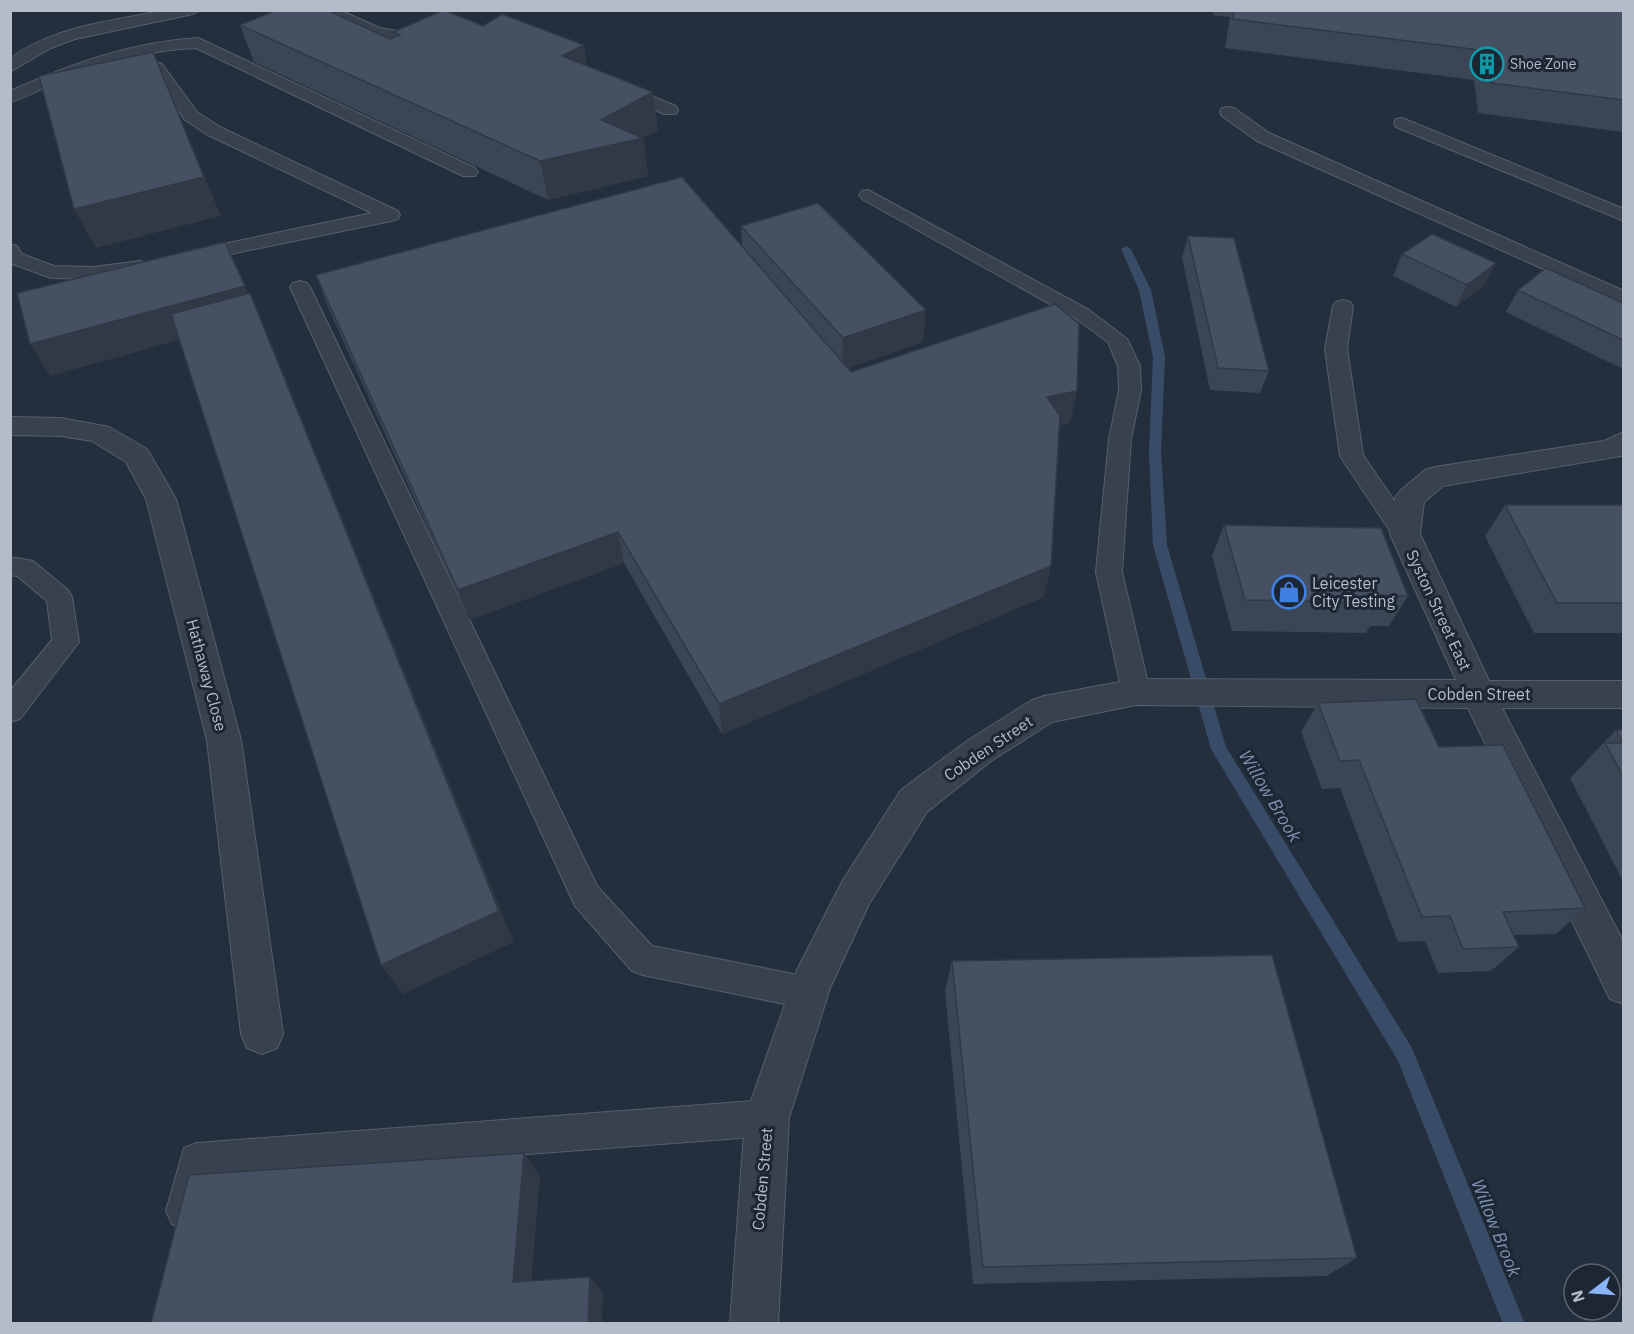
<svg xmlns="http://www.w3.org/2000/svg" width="1634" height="1334" font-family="'IBM Plex Sans',sans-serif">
<rect width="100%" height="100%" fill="#242f3e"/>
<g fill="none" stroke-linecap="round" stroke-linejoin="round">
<path fill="#394c67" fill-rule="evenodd" d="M 1126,246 L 1131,249 L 1151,290 L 1165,357 L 1161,452 L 1167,545 L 1226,747 L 1412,1048 L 1525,1324 L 1503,1324 L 1398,1061 L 1211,749 L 1153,545 L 1149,452 L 1153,357 L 1139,290 L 1121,249 Z"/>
<g stroke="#565f6c" stroke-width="2">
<g id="lane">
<path d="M 167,10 L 200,10 L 193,14 L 75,39 L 51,48 L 10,72 L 10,59 C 52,26 116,20 167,10 Z"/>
<path d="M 321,10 L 339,10 L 380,28 L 404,32 L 430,32 L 438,37 C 422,55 336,27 321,10 Z"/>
<path d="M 198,38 L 475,168 L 478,172 L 475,176 L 463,176 L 196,48 C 148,50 105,62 62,80 C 45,87 28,97 10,102 L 10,91 C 71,64 131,42 198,38 Z"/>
<path d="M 156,62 L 162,64 L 197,112 L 220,127 L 398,211 L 400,215 L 398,219 L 391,221 L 192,262 L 185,260 L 182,256 L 185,252 L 372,213 L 208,135 L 185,120 L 148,67 Z"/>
<path d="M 622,84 L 676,106 L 678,110 L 676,114 L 664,114 L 616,92 L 614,89 Z"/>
<path d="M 1228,107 L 1234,108 L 1269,133 L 1624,291 L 1624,305 L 1257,141 L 1222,116 L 1220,112 L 1222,108 Z"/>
<path d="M 1402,118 L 1624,209 L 1624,221 L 1396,127 L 1394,123 L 1396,119 Z"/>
<path d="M 868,190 L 1089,310 L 1127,339 L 1140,366 L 1141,390 L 1131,439 L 1122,572 L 1150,692 L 1146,700 L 1136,703 L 1126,700 L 1122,692 L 1096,572 L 1109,439 L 1119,390 L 1118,366 L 1108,342 L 1075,318 L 862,199 L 859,195 L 862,191 Z"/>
<path d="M 10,244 L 17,246 L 22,254 L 54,266 L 93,267 L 140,261 L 147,263 L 150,267 L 147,271 L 140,273 L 93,279 L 51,278 L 10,263 Z"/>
<path d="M 300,281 L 307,283 L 310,287 L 597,886 L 652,946 L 809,977 L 821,982 L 825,993 L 821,1004 L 809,1009 L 643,975 L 632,971 L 575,906 L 290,287 L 293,283 Z"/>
<path d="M 1343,300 L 1350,302 L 1353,306 L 1347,349 L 1363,455 L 1417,534 L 1414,540 L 1405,543 L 1396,540 L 1340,456 L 1325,349 L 1333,306 L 1336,302 Z"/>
<path d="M 10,557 L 33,561 L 68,590 L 72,597 L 79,642 L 20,719 L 10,722 L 10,691 L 52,640 L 47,601 L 17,576 L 10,575 Z"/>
<path d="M 767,1100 L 779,1106 L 785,1118 L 779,1130 L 767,1136 L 211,1178 L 198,1224 L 185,1230 L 172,1224 L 166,1211 L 184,1148 L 197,1143 Z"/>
</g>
</g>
<g stroke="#565f6c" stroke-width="2">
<g id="street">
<path d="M 10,417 L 61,418 L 109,427 L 147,449 L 176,499 L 241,740 L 283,1034 L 277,1048 L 262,1054 L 247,1048 L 241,1034 L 207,740 L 146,499 L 126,462 L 92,441 L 61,436 L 10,435 Z"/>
<path d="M 1624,432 L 1624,454 L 1621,456 L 1443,486 L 1424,502 L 1420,534 L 1489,681 L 1624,681 L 1624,708 L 1502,708 L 1624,943 L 1624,1004 L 1610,999 L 1468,708 L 1136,705 L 1052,722 L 991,761 L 927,812 L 869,904 L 830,988 L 789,1118 L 778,1324 L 730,1324 L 745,1118 L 797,970 L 843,880 L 901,790 L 967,741 L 1032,700 L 1044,696 L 1136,679 L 1456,680 L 1390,534 L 1395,498 L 1400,491 L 1425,470 L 1435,467 L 1604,441 Z"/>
</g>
</g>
<use href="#lane" fill="#38414e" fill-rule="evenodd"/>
<use href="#street" fill="#38414e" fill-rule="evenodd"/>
</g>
<g fill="#3b4654">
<path d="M 1214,10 L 1615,10 L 1623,11 L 1623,132 L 1478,113 L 1474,80 L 1225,48 L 1230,17 L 1213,15 Z"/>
<path d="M 240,25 L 390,39 L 394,37 L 393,32 L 587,66 L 658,130 L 643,138 L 648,176 L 548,200 L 254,62 Z"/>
<path d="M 741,226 L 923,342 L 848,368 L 851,372 L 1070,423 L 1059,425 L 1044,597 L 722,734 L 624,563 L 469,620 L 328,307 L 316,275 L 742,247 Z"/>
<path d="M 1188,236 L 1269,371 L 1260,393 L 1210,390 L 1182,258 Z"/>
<path d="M 1402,254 L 1496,263 L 1484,285 L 1456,307 L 1393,276 Z"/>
<path d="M 1518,290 L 1623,303 L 1623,369 L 1506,312 Z"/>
<path d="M 1505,505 L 1623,505 L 1623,633 L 1534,633 L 1485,536 Z"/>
<path d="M 1224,525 L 1408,596 L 1389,626 L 1370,626 L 1366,633 L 1232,631 L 1212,556 Z"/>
<path d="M 1318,703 L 1439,747 L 1585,908 L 1556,934 L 1514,935 L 1519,947 L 1491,971 L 1438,973 L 1425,941 L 1398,942 L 1340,788 L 1322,789 L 1301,732 Z"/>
<path d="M 1616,730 L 1623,730 L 1623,881 L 1570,778 Z"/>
<path d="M 952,961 L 1357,1258 L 1326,1276 L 973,1284 L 945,991 Z"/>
</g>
<g fill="#303945">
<path d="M 584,45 L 590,83 L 562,56 Z"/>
<path d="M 153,52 L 169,90 L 221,216 L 96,248 L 74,209 Z"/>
<path d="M 653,92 L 658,130 L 643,138 L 648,176 L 548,200 L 540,161 L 601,120 Z"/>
<path d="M 225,242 L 259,318 L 50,376 L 30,344 Z"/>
<path d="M 1496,263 L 1484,285 L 1456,307 L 1467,285 Z"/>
<path d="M 250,293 L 267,333 L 514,942 L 403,994 L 381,965 Z"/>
<path d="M 926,310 L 923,342 L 842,370 L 843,338 Z"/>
<path d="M 1077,391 L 1070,423 L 1041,429 L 1047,397 Z"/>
<path d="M 618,532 L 624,563 L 469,620 L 458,590 Z"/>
<path d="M 1051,566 L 1044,597 L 722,734 L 719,704 Z"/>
<path d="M 524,1153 L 540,1176 L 530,1298 L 513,1282 Z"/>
<path d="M 590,1277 L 603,1293 L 602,1323 L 588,1323 Z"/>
</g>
<g fill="#455162" stroke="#303945" stroke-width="1.5">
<path d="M 277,10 L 327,10 L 390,39 L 400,35 L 393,32 L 444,10 L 483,26 L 502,14 L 584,45 L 562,56 L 653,92 L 601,120 L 643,138 L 540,161 L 240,25 Z"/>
<path d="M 1234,10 L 1615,10 L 1623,11 L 1623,100 L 1492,83 L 1487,51 L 1233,19 Z"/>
<path d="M 153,52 L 204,177 L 74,209 L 39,76 Z"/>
<path d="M 682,177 L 851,372 L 1055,304 L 1079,324 L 1077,391 L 1047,397 L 1060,416 L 1051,566 L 719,704 L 618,532 L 458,590 L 316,275 Z"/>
<path d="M 818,203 L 926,310 L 843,338 L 741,226 Z"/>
<path d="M 1432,234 L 1496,263 L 1467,285 L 1402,254 Z"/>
<path d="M 1188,236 L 1234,238 L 1269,371 L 1218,368 Z"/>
<path d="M 225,242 L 245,286 L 30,344 L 17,293 Z"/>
<path d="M 1546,268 L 1623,303 L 1623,340 L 1518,290 Z"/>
<path d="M 250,293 L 499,911 L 381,965 L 171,314 Z"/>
<path d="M 1505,505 L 1623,505 L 1623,603 L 1557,603 Z"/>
<path d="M 1224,525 L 1381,528 L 1408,596 L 1381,595 L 1384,603 L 1245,600 Z"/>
<path d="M 1416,699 L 1439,747 L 1503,745 L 1585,908 L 1503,912 L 1519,947 L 1463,949 L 1450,916 L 1422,917 L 1359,760 L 1340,761 L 1318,703 Z"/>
<path d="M 1616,730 L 1623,730 L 1623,776 L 1605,743 L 1623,743 Z"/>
<path d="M 1272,955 L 1357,1258 L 983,1267 L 952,961 Z"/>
<path d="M 524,1153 L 513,1282 L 590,1277 L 588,1323 L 151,1323 L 189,1175 Z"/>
</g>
<defs>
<g id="building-ring" transform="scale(1.725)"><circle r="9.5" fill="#1d2633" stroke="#0f9aa8" stroke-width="1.5"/><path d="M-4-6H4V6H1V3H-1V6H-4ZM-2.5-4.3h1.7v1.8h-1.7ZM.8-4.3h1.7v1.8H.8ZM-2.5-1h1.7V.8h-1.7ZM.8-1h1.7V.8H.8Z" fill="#0f9aa8"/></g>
<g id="shop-ring" transform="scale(1.725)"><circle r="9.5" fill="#1d2633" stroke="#3f7fe0" stroke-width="1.5"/><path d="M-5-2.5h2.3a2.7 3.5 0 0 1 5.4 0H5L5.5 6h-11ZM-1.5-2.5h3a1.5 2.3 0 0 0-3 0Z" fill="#3f7fe0"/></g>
</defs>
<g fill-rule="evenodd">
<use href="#building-ring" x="1487" y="64"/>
<use href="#shop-ring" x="1289" y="592"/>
</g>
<g text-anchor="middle" stroke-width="6" stroke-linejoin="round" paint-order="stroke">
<g font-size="14" fill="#b4bcc9" stroke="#1d2633" text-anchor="start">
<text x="1510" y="69">Shoe Zone</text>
</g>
<g font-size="16" fill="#b4bcc9" stroke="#1d2633" text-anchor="start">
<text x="1312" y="589">Leicester<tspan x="1312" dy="18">City Testing</tspan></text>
</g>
<g font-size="16" fill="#b4bcc9" stroke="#1d2633">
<text transform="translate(1439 610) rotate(65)" y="6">Syston Street East</text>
<text transform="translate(207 675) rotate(75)" y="6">Hathaway Close</text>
<text x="1479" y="700">Cobden Street</text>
<text transform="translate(988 748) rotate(-34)" y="6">Cobden Street</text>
<text transform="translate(762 1179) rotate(-85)" y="6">Cobden Street</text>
</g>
<g font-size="18" font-style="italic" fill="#7c92b1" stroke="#1d2633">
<text transform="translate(1270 796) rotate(59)" y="6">Willow Brook</text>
<text transform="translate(1496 1228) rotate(68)" y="6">Willow Brook</text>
</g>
</g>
<rect width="1634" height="1334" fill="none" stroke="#b4bcc9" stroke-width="24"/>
<g transform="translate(1592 1292) rotate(253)"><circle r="28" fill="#1d2633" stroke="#59626f" stroke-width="1.5"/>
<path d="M0-4.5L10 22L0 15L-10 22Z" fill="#8ab4f8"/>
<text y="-9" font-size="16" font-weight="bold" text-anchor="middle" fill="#b4bcc9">N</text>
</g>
</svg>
